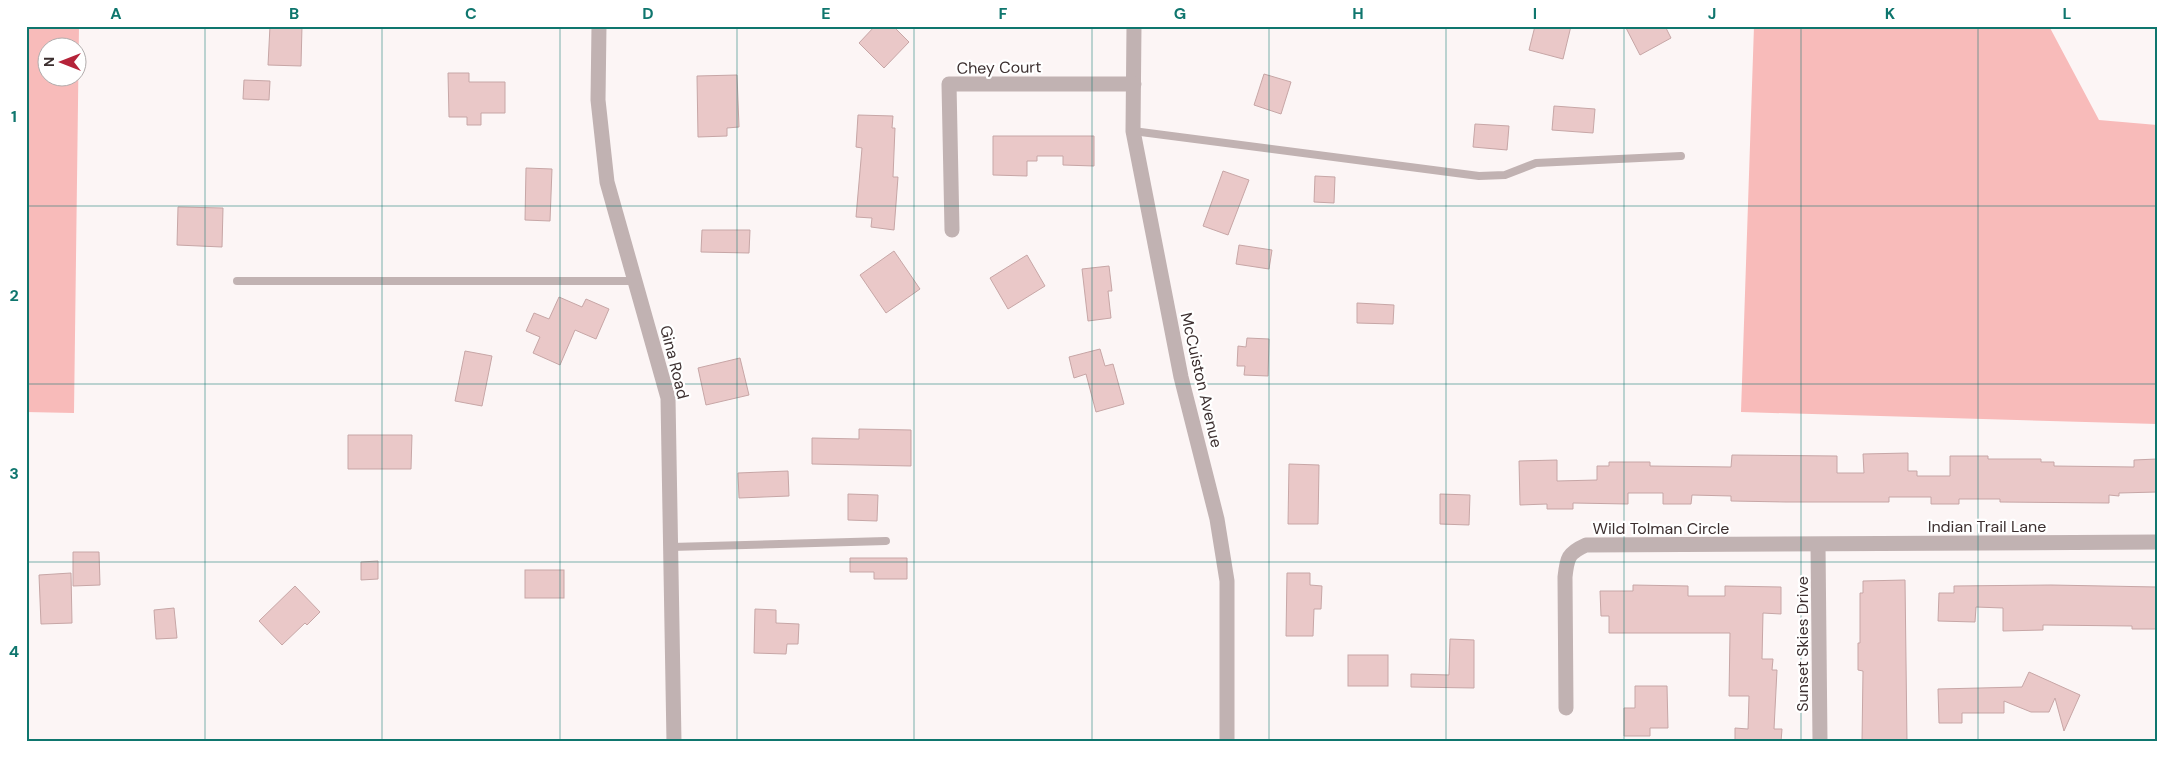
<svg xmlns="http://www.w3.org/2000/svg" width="2183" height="768" font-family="'DM Sans',sans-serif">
<rect width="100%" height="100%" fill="#fcf5f5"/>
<g fill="#f8bbba" fill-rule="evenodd">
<path d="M 26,26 L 79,26 L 74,413 L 26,412 ZM 48,48 L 78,48 L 78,78 L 48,78 Z"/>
<path d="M 1754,26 L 2049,26 L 2099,120 L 2157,125 L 2157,424 L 1741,412 Z"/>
</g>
<g fill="#eac8c8" stroke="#c7a6a6">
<path d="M 270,26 L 302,26 L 301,66 L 268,65 Z"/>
<path d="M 875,26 L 893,26 L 909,42 L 884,68 L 859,43 Z"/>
<path d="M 1535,26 L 1571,26 L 1563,59 L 1529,50 Z"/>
<path d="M 1625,26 L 1665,26 L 1671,38 L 1640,55 Z"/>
<path d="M 448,73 L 469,73 L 469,82 L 505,82 L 505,113 L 481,113 L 481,125 L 467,125 L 467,117 L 449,117 Z"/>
<path d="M 1264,74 L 1291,82 L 1281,114 L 1254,105 Z"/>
<path d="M 737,75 L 739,127 L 727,128 L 727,136 L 698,137 L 697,76 Z"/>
<path d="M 244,80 L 270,81 L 269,100 L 243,99 Z"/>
<path d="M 1554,106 L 1595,109 L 1593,133 L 1552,130 Z"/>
<path d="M 858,115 L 893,116 L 892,128 L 895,128 L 893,177 L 898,177 L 894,230 L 871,227 L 872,218 L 856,217 L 862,148 L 856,147 Z"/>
<path d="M 1475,124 L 1509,126 L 1507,150 L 1473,147 Z"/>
<path d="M 993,136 L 1094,136 L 1094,166 L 1063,165 L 1063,156 L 1037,156 L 1037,161 L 1027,161 L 1027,176 L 993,175 Z"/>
<path d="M 526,168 L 552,169 L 550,221 L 525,220 Z"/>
<path d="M 1223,171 L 1249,180 L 1228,235 L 1203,226 Z"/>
<path d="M 1315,176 L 1335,177 L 1334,203 L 1314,202 Z"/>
<path d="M 178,207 L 223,208 L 222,247 L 177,245 Z"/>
<path d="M 702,230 L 750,230 L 749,253 L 701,252 Z"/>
<path d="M 1239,245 L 1272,250 L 1269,269 L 1236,264 Z"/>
<path d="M 894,251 L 920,289 L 886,313 L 860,275 Z"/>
<path d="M 1027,255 L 1045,286 L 1008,309 L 990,278 Z"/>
<path d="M 1109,266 L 1112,291 L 1108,291 L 1111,318 L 1088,321 L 1082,269 Z"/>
<path d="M 559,297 L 582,307 L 586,299 L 609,309 L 596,339 L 575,330 L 560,365 L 533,353 L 540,337 L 526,331 L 534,313 L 549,319 Z"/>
<path d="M 1357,303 L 1394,305 L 1393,324 L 1357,323 Z"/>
<path d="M 1247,338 L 1269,339 L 1268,376 L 1244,375 L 1245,366 L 1237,366 L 1238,346 L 1246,347 Z"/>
<path d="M 1100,349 L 1105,366 L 1113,364 L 1124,404 L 1096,412 L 1086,374 L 1074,378 L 1069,357 Z"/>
<path d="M 465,351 L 492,356 L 482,406 L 455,401 Z"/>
<path d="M 740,358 L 749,395 L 706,405 L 698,368 Z"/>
<path d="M 859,429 L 911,430 L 911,466 L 812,464 L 812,438 L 859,439 Z"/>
<path d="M 348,435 L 412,435 L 411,469 L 348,469 Z"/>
<path d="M 1908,453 L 1908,471 L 1917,471 L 1917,476 L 1950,476 L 1950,456 L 1988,456 L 1988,459 L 2041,459 L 2041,462 L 2054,462 L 2054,466 L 2134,467 L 2134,460 L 2157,459 L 2157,492 L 2119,493 L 2119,496 L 2109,495 L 2109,503 L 2000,502 L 2000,499 L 1959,499 L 1959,504 L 1931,504 L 1931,497 L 1889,497 L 1889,502 L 1786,502 L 1731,501 L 1731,496 L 1692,495 L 1691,504 L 1663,504 L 1663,493 L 1628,493 L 1628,504 L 1573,503 L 1573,509 L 1547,509 L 1547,504 L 1520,505 L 1519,461 L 1557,460 L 1557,481 L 1597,480 L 1597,466 L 1609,466 L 1609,462 L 1650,462 L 1650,466 L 1731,467 L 1732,455 L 1837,456 L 1837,473 L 1864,473 L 1863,454 Z"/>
<path d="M 1289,464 L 1319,465 L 1318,524 L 1288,524 Z"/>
<path d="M 788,471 L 789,496 L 739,498 L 738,473 Z"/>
<path d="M 848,494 L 878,495 L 877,521 L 848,520 Z"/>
<path d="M 1440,494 L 1470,495 L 1469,525 L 1440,524 Z"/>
<path d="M 73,552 L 99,552 L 100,585 L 73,586 Z"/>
<path d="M 850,558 L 907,558 L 907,579 L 874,579 L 874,572 L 850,572 Z"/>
<path d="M 378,561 L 378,579 L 361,580 L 361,562 Z"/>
<rect x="525" y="570" width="39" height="28"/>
<path d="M 71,573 L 72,623 L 41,624 L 39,575 Z"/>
<path d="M 1287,573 L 1310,573 L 1310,585 L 1322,586 L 1321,609 L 1314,609 L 1313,636 L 1286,636 Z"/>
<path d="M 1905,580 L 1907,742 L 1862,742 L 1863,671 L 1858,670 L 1858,643 L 1860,643 L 1860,593 L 1863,593 L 1863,581 Z"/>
<path d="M 1633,585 L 1688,586 L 1688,596 L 1725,596 L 1725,586 L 1781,587 L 1781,614 L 1763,613 L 1762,659 L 1773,659 L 1772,670 L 1777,670 L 1774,729 L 1782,729 L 1781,742 L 1735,742 L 1735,728 L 1748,729 L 1749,696 L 1729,696 L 1730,633 L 1609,633 L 1609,616 L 1601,616 L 1600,591 L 1633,591 Z"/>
<path d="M 2051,585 L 2157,587 L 2157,629 L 2132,629 L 2132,626 L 2043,625 L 2043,630 L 2003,631 L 2003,608 L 1976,607 L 1975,622 L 1938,621 L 1939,593 L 1954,593 L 1954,586 Z"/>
<path d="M 295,586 L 320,612 L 307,625 L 305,623 L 282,645 L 259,621 Z"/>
<path d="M 174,608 L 177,638 L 156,639 L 154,610 Z"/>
<path d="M 755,609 L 776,610 L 776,623 L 799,624 L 798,644 L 787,644 L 786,654 L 754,653 Z"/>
<path d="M 1450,639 L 1474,640 L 1474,688 L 1411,687 L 1411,674 L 1449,675 Z"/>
<rect x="1348" y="655" width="40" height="31"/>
<path d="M 2029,672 L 2080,695 L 2064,731 L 2055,698 L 2049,712 L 2031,712 L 2004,701 L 2004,713 L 1962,713 L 1962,723 L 1939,723 L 1938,689 L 2022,687 Z"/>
<path d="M 1635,686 L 1667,686 L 1668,728 L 1650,728 L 1650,736 L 1624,736 L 1624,708 L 1635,708 Z"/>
</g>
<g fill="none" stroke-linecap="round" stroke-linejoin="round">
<g stroke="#c1b2b2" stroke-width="8">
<path d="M 1133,131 L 1479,176 L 1505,175 L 1536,163 L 1681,156"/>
<path d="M 237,281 L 635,281"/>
<path d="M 671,547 L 886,541"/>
</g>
<g stroke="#c1b2b2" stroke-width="15">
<path d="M 599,26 L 598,100 L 607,182 L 668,398 L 674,742"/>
<path d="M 1134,26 L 1133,131 L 1181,377 L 1217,519 L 1227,581 L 1227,742"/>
<path d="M 952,230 L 949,84 L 1134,84"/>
<path d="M 1818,545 L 1820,742"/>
<path d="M 1566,708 L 1565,577 C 1567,558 1568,553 1586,545 L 2157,542"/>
</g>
</g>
<path fill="none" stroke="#0f766e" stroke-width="1" stroke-opacity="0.55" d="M 205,26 L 205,742M 382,26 L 382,742M 560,26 L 560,742M 737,26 L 737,742M 914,26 L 914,742M 1092,26 L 1092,742M 1269,26 L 1269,742M 1446,26 L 1446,742M 1624,26 L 1624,742M 1801,26 L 1801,742M 1978,26 L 1978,742M 26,206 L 2157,206M 26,384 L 2157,384M 26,562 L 2157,562"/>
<g text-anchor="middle" stroke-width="4.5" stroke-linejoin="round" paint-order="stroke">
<g font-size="16" fill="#3c2f2f" stroke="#fff">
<text transform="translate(999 67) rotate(-1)" y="6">Chey Court</text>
<text transform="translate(675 362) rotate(76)" y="6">Gina Road</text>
<text transform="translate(1202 380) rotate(77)" y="6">McCuiston Avenue</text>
<text x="1987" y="532">Indian Trail Lane</text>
<text x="1661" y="534">Wild Tolman Circle</text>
<text transform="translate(1802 644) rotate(-90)" y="6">Sunset Skies Drive</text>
</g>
</g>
<rect width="2183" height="768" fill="none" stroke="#ffffff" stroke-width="55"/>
<g transform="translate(62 62) rotate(270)"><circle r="24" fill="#ffffff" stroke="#b1acac"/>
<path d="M0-4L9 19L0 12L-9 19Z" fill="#b52339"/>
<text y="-8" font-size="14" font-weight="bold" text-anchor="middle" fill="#3c2f2f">N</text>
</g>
<rect x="28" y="28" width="2128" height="712" fill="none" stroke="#0f766e" stroke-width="2"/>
<g font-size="16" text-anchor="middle" font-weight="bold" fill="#0f766e">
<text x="116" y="19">A</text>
<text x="294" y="19">B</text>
<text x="471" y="19">C</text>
<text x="648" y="19">D</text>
<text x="826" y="19">E</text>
<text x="1003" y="19">F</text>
<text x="1180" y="19">G</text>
<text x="1358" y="19">H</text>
<text x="1535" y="19">I</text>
<text x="1712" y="19">J</text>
<text x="1890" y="19">K</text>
<text x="2067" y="19">L</text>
<text x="14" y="122">1</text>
<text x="14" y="301">2</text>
<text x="14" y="479">3</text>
<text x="14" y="657">4</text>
</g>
</svg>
